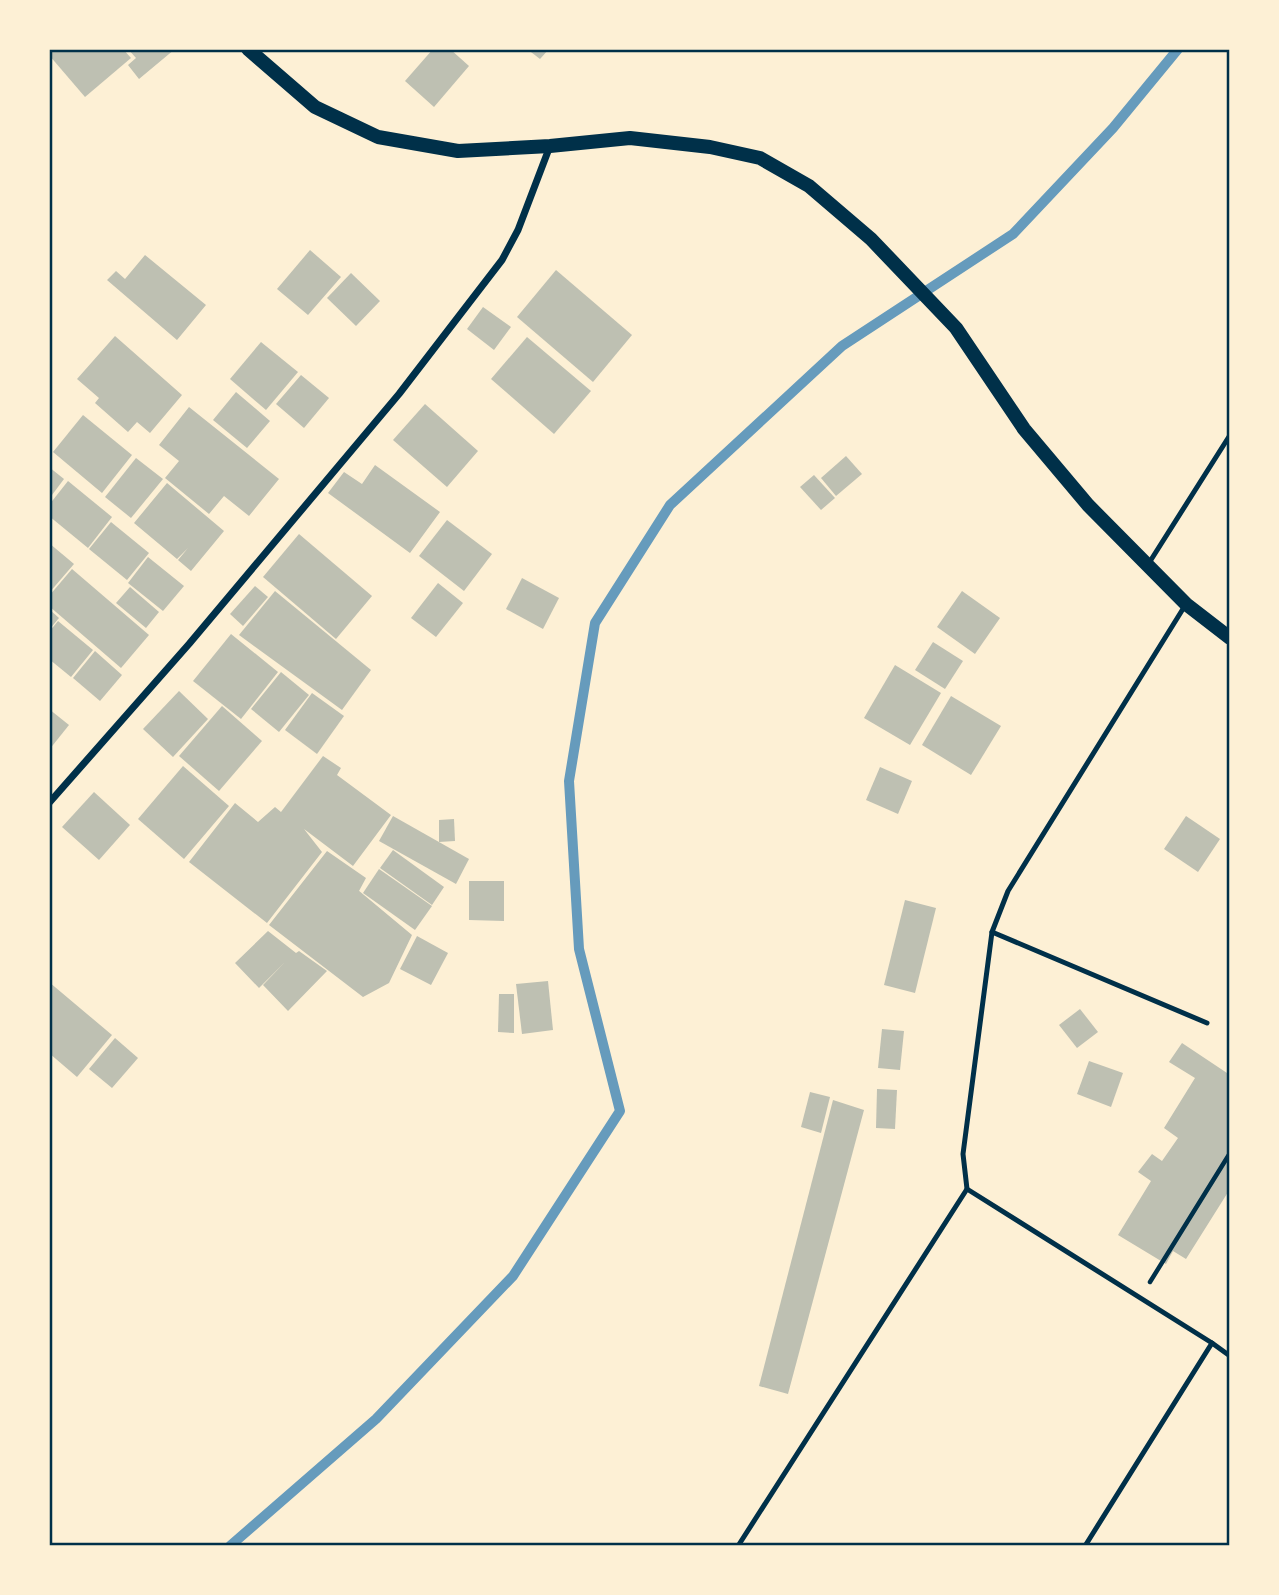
<svg xmlns="http://www.w3.org/2000/svg" width="1279" height="1595" font-family="Figtree,sans-serif">
<rect width="100%" height="100%" fill="#fdf0d5"/>
<g fill="none" stroke-linecap="round" stroke-linejoin="round">
<path stroke="#669bbc" stroke-width="10" d="M 230,1546 L 376,1419 L 513,1276 L 620,1111 L 579,949 L 569,781 L 595,623 L 670,505 L 842,346 L 1013,234 L 1113,128 L 1178,49"/>
</g>
<g fill="#bec0b2">
<path d="M 49,49 L 123,49 L 131,58 L 85,97 L 49,55 Z"/>
<path d="M 128,49 L 175,49 L 139,79 L 128,65 L 136,58 Z"/>
<path d="M 433,49 L 450,49 L 469,66 L 434,107 L 405,81 Z"/>
<path d="M 527,49 L 549,49 L 540,59 Z"/>
<path d="M 310,250 L 341,277 L 308,315 L 277,289 Z"/>
<path d="M 145,255 L 206,305 L 177,340 L 107,280 L 116,271 L 125,279 Z"/>
<path d="M 556,270 L 632,335 L 593,382 L 517,317 Z"/>
<path d="M 351,273 L 380,301 L 356,326 L 327,298 Z"/>
<path d="M 483,307 L 511,327 L 494,350 L 467,329 Z"/>
<path d="M 115,336 L 182,395 L 150,433 L 137,422 L 128,432 L 95,403 L 99,398 L 77,379 Z"/>
<path d="M 527,337 L 591,391 L 554,434 L 491,379 Z"/>
<path d="M 261,342 L 298,372 L 266,410 L 230,379 Z"/>
<path d="M 301,375 L 329,398 L 304,428 L 276,404 Z"/>
<path d="M 236,392 L 270,421 L 247,448 L 213,420 Z"/>
<path d="M 425,404 L 478,451 L 447,487 L 393,440 Z"/>
<path d="M 189,407 L 279,479 L 249,516 L 224,496 L 209,514 L 165,478 L 179,461 L 159,445 Z"/>
<path d="M 83,415 L 132,455 L 102,493 L 53,452 Z"/>
<path d="M 846,456 L 862,474 L 836,496 L 821,478 Z"/>
<path d="M 136,458 L 163,479 L 131,518 L 105,497 Z"/>
<path d="M 375,465 L 440,512 L 410,553 L 328,493 L 344,472 L 362,484 Z"/>
<path d="M 49,467 L 64,479 L 49,499 Z"/>
<path d="M 814,475 L 835,498 L 821,510 L 800,487 Z"/>
<path d="M 68,481 L 112,517 L 88,548 L 49,516 L 49,505 Z"/>
<path d="M 167,483 L 224,531 L 191,571 L 178,560 L 188,548 L 177,559 L 134,523 Z"/>
<path d="M 447,520 L 492,554 L 464,591 L 419,556 Z"/>
<path d="M 111,522 L 149,553 L 127,580 L 89,549 Z"/>
<path d="M 299,534 L 372,596 L 336,639 L 263,577 Z"/>
<path d="M 49,543 L 74,564 L 49,593 Z"/>
<path d="M 148,557 L 184,586 L 163,611 L 128,583 Z"/>
<path d="M 72,569 L 149,635 L 121,668 L 49,606 L 49,596 Z"/>
<path d="M 522,578 L 559,598 L 543,629 L 506,609 Z"/>
<path d="M 438,583 L 463,603 L 436,637 L 411,618 Z"/>
<path d="M 255,586 L 268,597 L 243,626 L 230,614 Z"/>
<path d="M 130,587 L 159,612 L 146,628 L 116,603 Z"/>
<path d="M 275,591 L 371,670 L 342,710 L 239,635 Z"/>
<path d="M 962,591 L 1000,618 L 975,654 L 937,627 Z"/>
<path d="M 49,609 L 59,618 L 49,630 Z"/>
<path d="M 58,621 L 93,650 L 71,677 L 49,659 L 49,632 Z"/>
<path d="M 231,634 L 278,672 L 241,719 L 193,681 Z"/>
<path d="M 933,642 L 963,661 L 945,689 L 915,670 Z"/>
<path d="M 95,651 L 122,675 L 100,701 L 73,678 Z"/>
<path d="M 895,665 L 941,693 L 910,745 L 864,718 Z"/>
<path d="M 281,672 L 309,695 L 279,732 L 251,709 Z"/>
<path d="M 179,691 L 208,719 L 173,757 L 143,729 Z"/>
<path d="M 312,693 L 344,716 L 317,754 L 285,730 Z"/>
<path d="M 951,696 L 1001,726 L 971,775 L 922,745 Z"/>
<path d="M 222,706 L 262,741 L 219,791 L 179,756 Z"/>
<path d="M 49,709 L 69,725 L 49,750 Z"/>
<path d="M 323,756 L 341,768 L 337,775 L 391,815 L 353,866 L 304,829 L 322,852 L 267,923 L 189,862 L 235,803 L 258,822 L 275,807 L 281,812 Z"/>
<path d="M 183,766 L 229,806 L 184,859 L 138,819 Z"/>
<path d="M 880,767 L 912,781 L 898,814 L 866,800 Z"/>
<path d="M 94,792 L 130,825 L 99,860 L 62,827 Z"/>
<path d="M 393,816 L 469,859 L 456,884 L 379,841 Z"/>
<path d="M 1186,816 L 1220,839 L 1198,872 L 1164,849 Z"/>
<path d="M 454,819 L 455,841 L 439,842 L 439,820 Z"/>
<path d="M 393,850 L 444,887 L 432,905 L 380,868 Z"/>
<path d="M 327,851 L 366,878 L 359,891 L 358,890 L 412,935 L 389,983 L 363,997 L 269,925 Z"/>
<path d="M 379,869 L 432,906 L 415,930 L 363,893 Z"/>
<path d="M 469,881 L 504,881 L 504,921 L 469,920 Z"/>
<path d="M 905,900 L 936,908 L 915,993 L 884,985 Z"/>
<path d="M 268,931 L 296,953 L 299,951 L 327,971 L 288,1011 L 263,985 L 285,962 L 259,988 L 235,963 Z"/>
<path d="M 417,936 L 448,953 L 431,985 L 400,969 Z"/>
<path d="M 548,981 L 553,1030 L 522,1034 L 516,984 Z"/>
<path d="M 49,982 L 112,1035 L 77,1077 L 49,1053 Z"/>
<path d="M 499,994 L 514,994 L 514,1033 L 498,1032 Z"/>
<path d="M 1080,1009 L 1098,1032 L 1077,1048 L 1059,1025 Z"/>
<path d="M 882,1029 L 904,1031 L 900,1070 L 878,1068 Z"/>
<path d="M 115,1038 L 138,1058 L 112,1088 L 89,1069 Z"/>
<path d="M 1182,1043 L 1230,1075 L 1230,1189 L 1186,1259 L 1173,1251 L 1166,1264 L 1118,1235 L 1151,1181 L 1138,1172 L 1152,1154 L 1162,1161 L 1178,1138 L 1164,1128 L 1195,1078 L 1169,1062 Z"/>
<path d="M 1089,1061 L 1123,1073 L 1111,1107 L 1077,1094 Z"/>
<path d="M 877,1089 L 897,1090 L 895,1129 L 876,1128 Z"/>
<path d="M 810,1092 L 830,1097 L 821,1133 L 801,1127 Z"/>
<path d="M 833,1100 L 864,1110 L 788,1394 L 759,1386 Z"/>
</g>
<g fill="none" stroke-linecap="round" stroke-linejoin="round">
<path stroke="#003049" stroke-width="4.5" d="M 1150,1282 L 1230,1153"/>
<g stroke="#003049" stroke-width="5">
<path d="M 1149,563 L 1230,435"/>
<path d="M 992,932 L 1207,1023"/>
<path d="M 967,1189 L 1212,1343 L 1230,1356"/>
<path d="M 738,1546 L 967,1189 L 963,1154 L 992,932 L 1008,891 L 1186,604"/>
<path d="M 1085,1546 L 1212,1343"/>
</g>
<path stroke="#003049" stroke-width="7" d="M 49,803 L 189,644 L 399,394 L 502,260 L 518,230 L 550,146"/>
<path stroke="#003049" stroke-width="14" d="M 248,49 L 315,107 L 378,137 L 458,151 L 550,146 L 630,138 L 710,147 L 760,158 L 809,186 L 871,239 L 956,328 L 1024,429 L 1088,505 L 1186,604 L 1230,638"/>
</g>
<rect width="1279" height="1595" fill="none" stroke="#fdf0d5" stroke-width="102"/>
<rect x="51" y="51" width="1177" height="1493" fill="none" stroke="#003049" stroke-width="2.5"/>
</svg>
